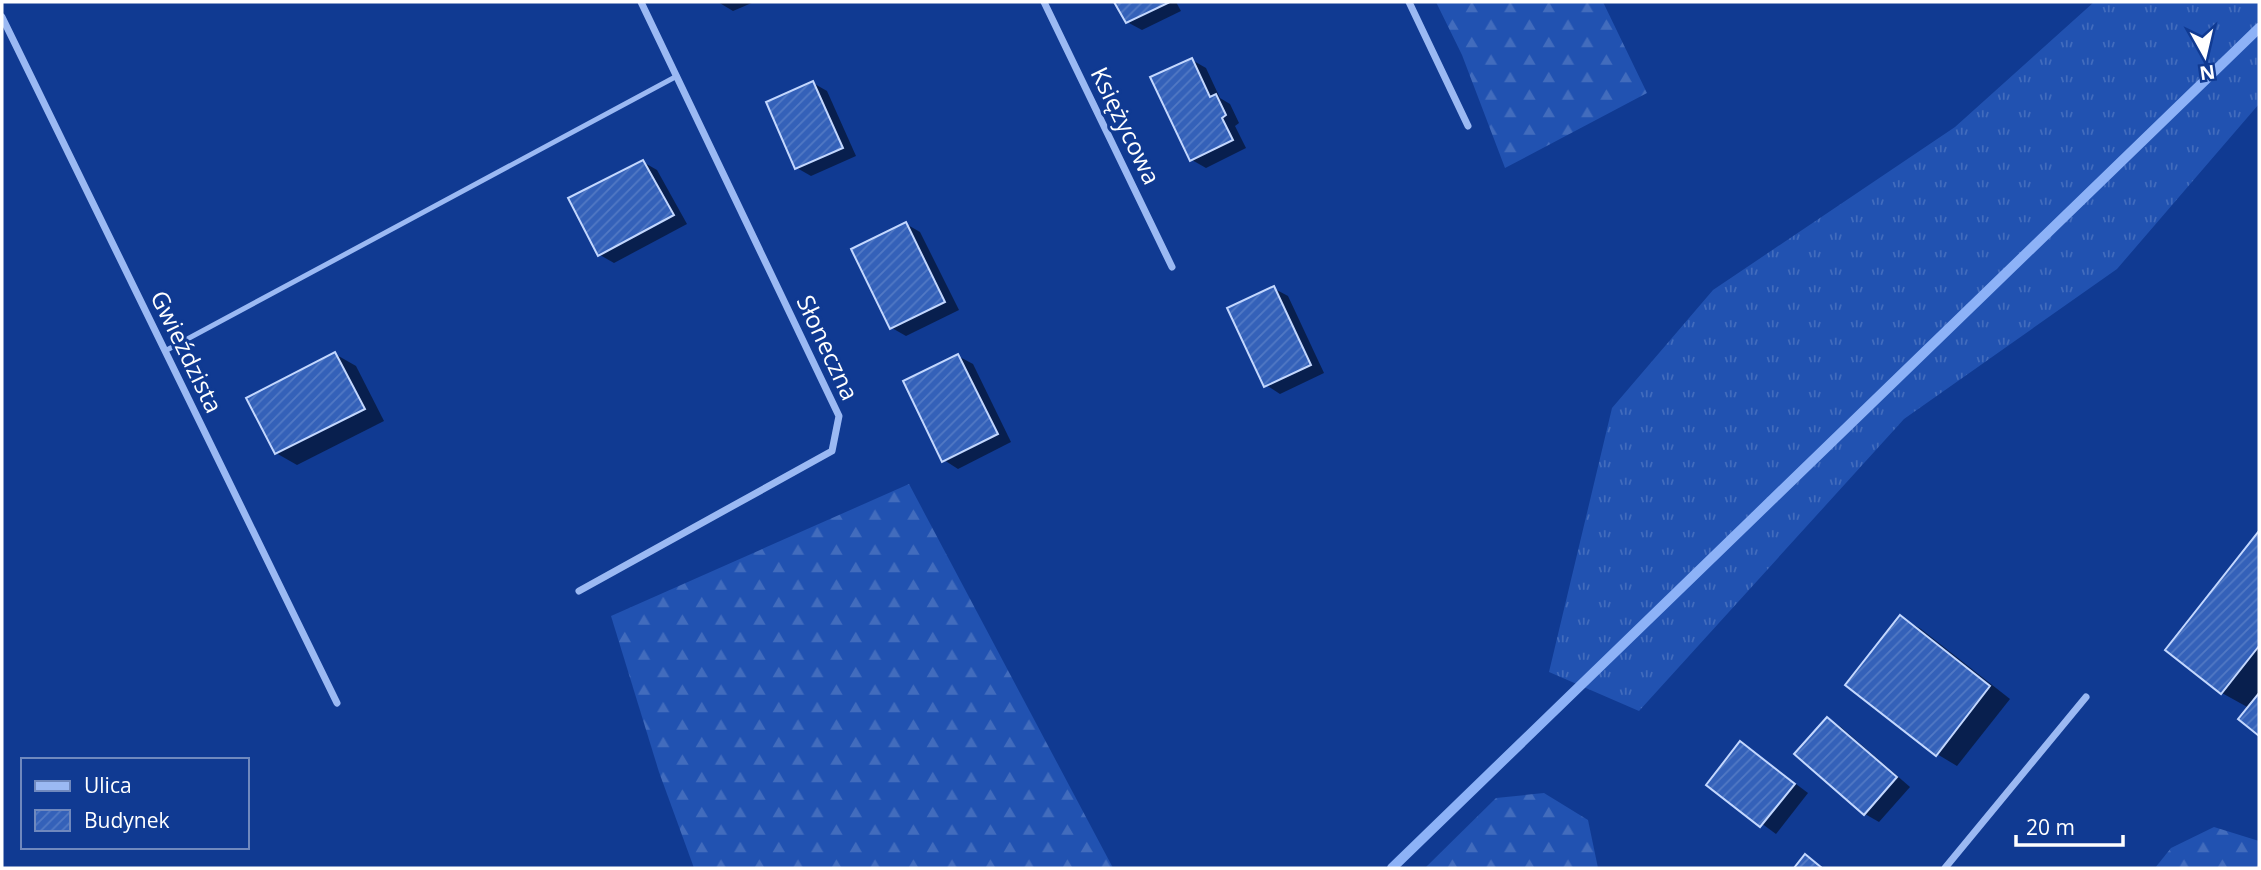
<svg xmlns="http://www.w3.org/2000/svg" width="2261" height="870" font-family="'Open Sans',sans-serif">
<defs>
<pattern id="grass-tufts" width="24" height="20" patternUnits="userSpaceOnUse" patternTransform="scale(1.75)"><rect width="24" height="20" fill="#2152b1"/><path d="M3 7l-1-3M5 7V3M7 7l1-3M15 17l-1-3M17 17v-4M19 17l1-3" fill="none" stroke="#426cbd"/></pattern>
<pattern id="forest-firs" width="22" height="20" patternUnits="userSpaceOnUse" patternTransform="scale(1.75)"><rect width="22" height="20" fill="#2152b1"/><path d="M5 1l3.5 6h-7zM16 11l3.5 6h-7z" fill="#426cbd"/></pattern>
<pattern id="building-hatch" width="6" height="6" patternUnits="userSpaceOnUse" patternTransform="scale(1.75)"><rect width="6" height="6" fill="#3461b9"/><path d="M-1 1l2-2M0 6l6-6M5 7l2-2" fill="none" stroke="#5279c4"/></pattern>
</defs>
<rect width="100%" height="100%" fill="#103a92"/>
<path fill="url(#grass-tufts)" d="M 2094,2 L 2259,2 L 2259,104 L 2117,269 L 1904,419 L 1639,711 L 1549,672 L 1612,408 L 1713,290 L 1955,127 Z"/>
<g fill="url(#forest-firs)">
<path d="M 1436,2 L 1603,2 L 1647,93 L 1505,168 L 1462,55 Z"/>
<path d="M 909,484 L 1113,868 L 694,868 L 659,772 L 611,616 Z"/>
<path d="M 1544,793 L 1588,820 L 1598,868 L 1425,868 L 1496,798 Z"/>
<path d="M 2214,827 L 2259,841 L 2259,868 L 2155,868 L 2171,848 Z"/>
</g>
<g fill="#0007">
<path d="M 718,2 L 754,2 L 733,11 Z"/>
<path d="M 1116,2 L 1176,2 L 1181,11 L 1142,30 L 1127,22 Z"/>
<path d="M 1192,60 L 1206,68 L 1220,98 L 1230,104 L 1239,123 L 1235,126 L 1246,148 L 1206,168 L 1192,160 Z"/>
<path d="M 813,83 L 827,91 L 856,156 L 811,176 L 797,168 Z"/>
<path d="M 643,162 L 657,170 L 687,224 L 614,263 L 600,255 L 571,199 Z"/>
<path d="M 906,224 L 920,232 L 959,310 L 906,336 L 892,328 Z"/>
<path d="M 1273,288 L 1288,296 L 1324,373 L 1280,394 L 1266,385 Z"/>
<path d="M 335,354 L 356,366 L 384,421 L 297,465 L 276,453 Z"/>
<path d="M 958,356 L 973,364 L 1011,442 L 958,469 L 944,460 Z"/>
<path d="M 2259,534 L 2259,734 L 2241,719 L 2249,708 L 2222,693 L 2167,650 Z"/>
<path d="M 1900,617 L 1921,629 L 2010,699 L 1957,766 L 1937,754 Z"/>
<path d="M 1827,719 L 1841,727 L 1910,787 L 1879,822 L 1865,814 Z"/>
<path d="M 1741,743 L 1808,793 L 1776,834 L 1708,784 Z"/>
</g>
<g fill="none" stroke-linecap="round" stroke-linejoin="round">
<path stroke="#8db2f7" stroke-width="10" d="M 1392,868 L 2259,28"/>
</g>
<g fill="url(#building-hatch)" stroke="#c3d7fe" stroke-width="2">
<path d="M 1114,2 L 1167,2 L 1168,3 L 1126,23 Z"/>
<path d="M 1192,58 L 1210,97 L 1216,94 L 1226,115 L 1222,118 L 1233,140 L 1190,161 L 1150,77 Z"/>
<path d="M 813,81 L 843,148 L 795,169 L 766,102 Z"/>
<path d="M 643,160 L 674,215 L 598,256 L 568,198 Z"/>
<path d="M 906,222 L 945,302 L 890,329 L 851,249 Z"/>
<path d="M 1274,286 L 1311,365 L 1264,387 L 1227,308 Z"/>
<path d="M 335,352 L 365,409 L 275,454 L 246,398 Z"/>
<path d="M 958,354 L 998,434 L 942,462 L 903,381 Z"/>
<path d="M 2259,531 L 2259,646 L 2221,694 L 2165,650 Z"/>
<path d="M 1900,615 L 1990,686 L 1936,756 L 1845,685 Z"/>
<path d="M 2259,693 L 2259,736 L 2238,719 Z"/>
<path d="M 1827,717 L 1897,777 L 1864,815 L 1794,754 Z"/>
<path d="M 1740,741 L 1795,784 L 1760,827 L 1706,785 Z"/>
<path d="M 1805,854 L 1822,868 L 1794,868 Z"/>
</g>
<g fill="none" stroke-linecap="round" stroke-linejoin="round">
<path stroke="#9bb9f3" stroke-width="5" d="M 165,351 L 677,76"/>
<g stroke="#9bb9f3" stroke-width="7">
<path d="M 1044,2 L 1172,267"/>
<path d="M 1409,2 L 1468,126"/>
<path d="M 2,17 L 337,703"/>
<path d="M 579,591 L 832,451 L 839,416 L 641,2"/>
<path d="M 1945,868 L 2086,697"/>
</g>
</g>
<g text-anchor="middle" stroke-width="6" stroke-linejoin="round" paint-order="stroke">
<g font-size="24" fill="#fff" stroke="#103a92">
<text transform="translate(1125 126) rotate(64)" y="8">Księżycowa</text>
<text transform="translate(827 348) rotate(65)" y="8">Słoneczna</text>
<text transform="translate(186 352) rotate(64)" y="8">Gwieździsta</text>
</g>
</g>
<rect width="2261" height="870" fill="none" stroke="#ffffff" stroke-width="7"/>
<rect x="21" y="758" width="228" height="91" fill="#103a92" stroke="#7089be" stroke-width="2"/>
<rect x="35" y="781" width="35" height="10" fill="#9bb9f3" stroke="#7089be" stroke-width="2"/>
<text x="84" y="793" font-size="21" fill="#ffffff">Ulica</text>
<rect x="35" y="810" width="35" height="21" fill="url(#building-hatch)" stroke="#7089be" stroke-width="2"/>
<text x="84" y="828" font-size="21" fill="#ffffff">Budynek</text>
<g transform="translate(2205 56) rotate(172)" stroke="#103a92" stroke-width="5" paint-order="stroke">
<path d="M0-5L12 26L0 18L-12 26Z" fill="#ffffff"/>
<text y="-10" font-size="19" font-weight="bold" text-anchor="middle" fill="#ffffff">N</text>
</g>
<path d="M2016 835v10h107v-10" fill="none" stroke="#ffffff" stroke-width="3.5"/>
<text x="2026" y="835" font-size="21" fill="#ffffff" stroke="#103a92" stroke-width="5" paint-order="stroke">20 m</text>
</svg>
